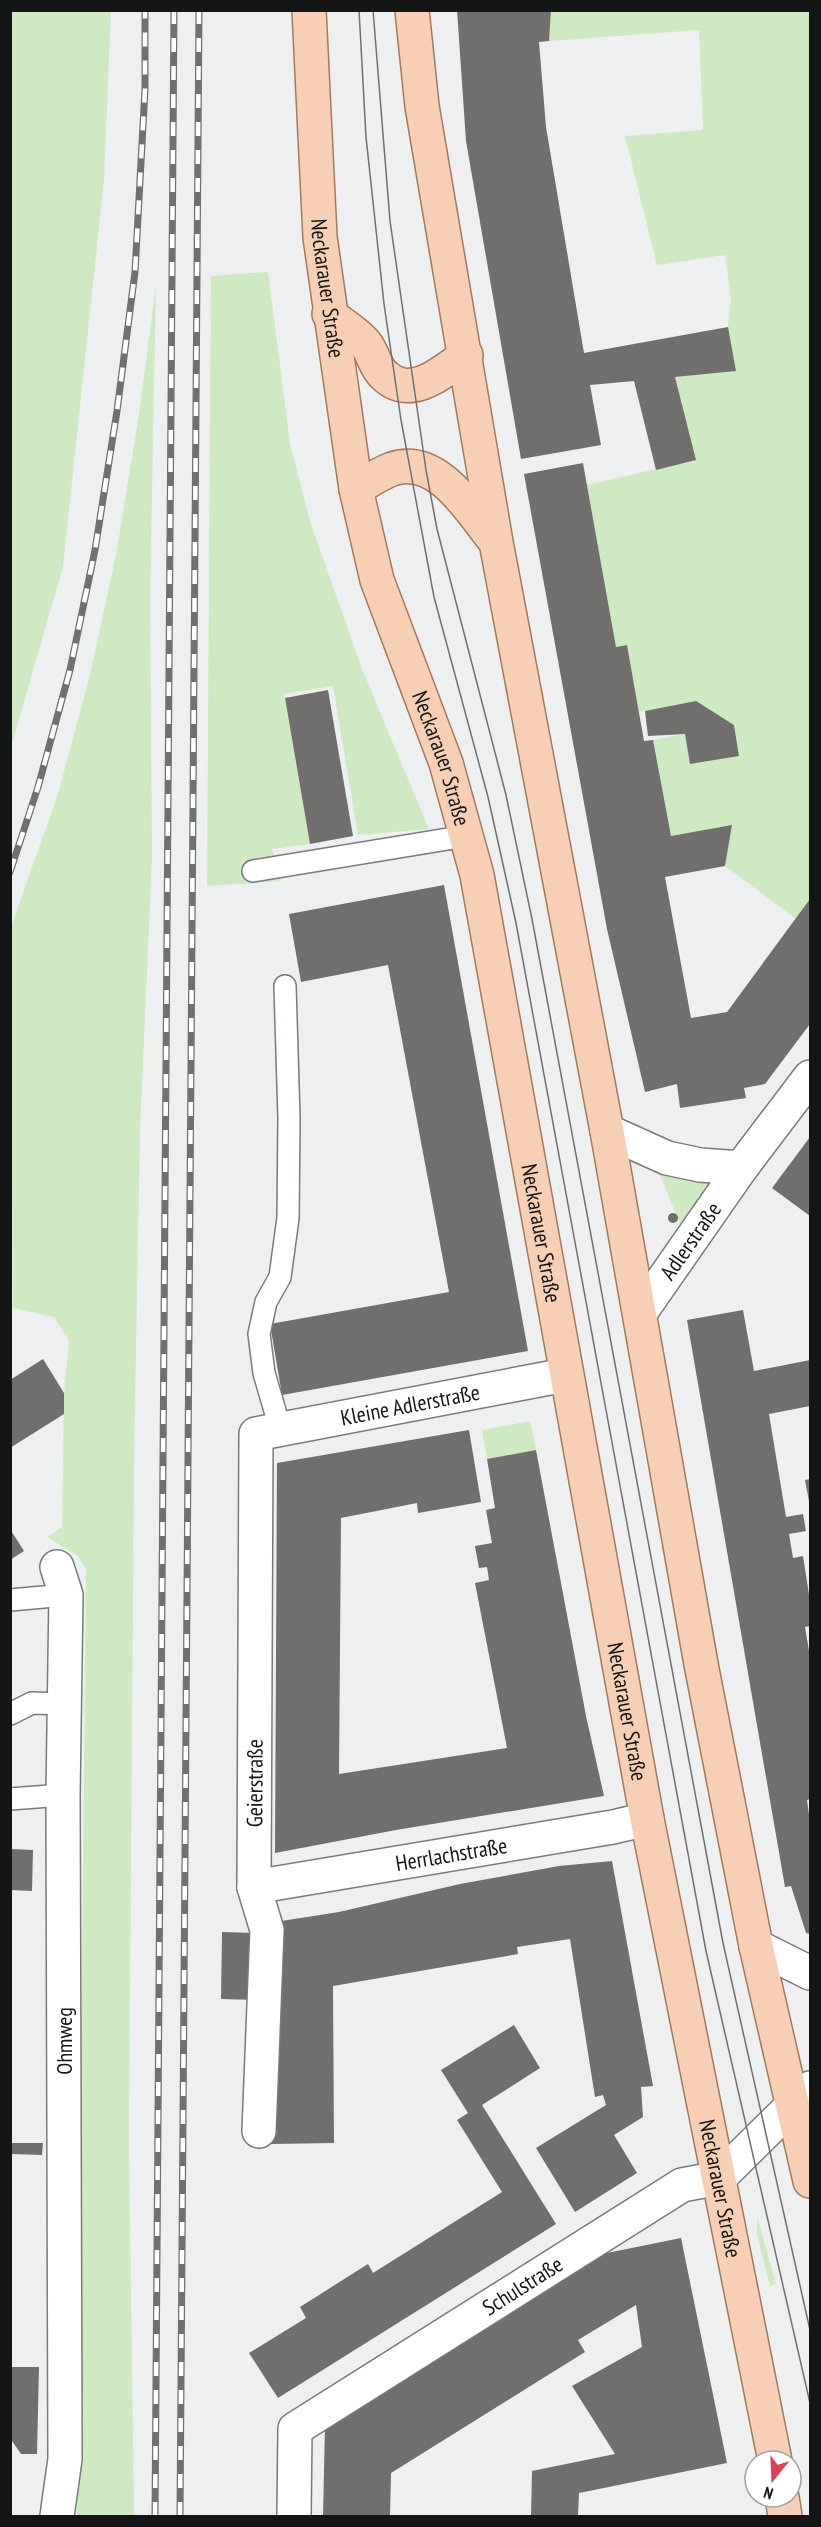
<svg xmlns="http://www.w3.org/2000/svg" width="821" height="2527" font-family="'PT Sans Narrow',sans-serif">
<rect width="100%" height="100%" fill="#edeff1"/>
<g fill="#cfe9c3">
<path d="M 11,10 L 111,11 L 104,180 L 63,567 L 11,747 Z"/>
<path d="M 551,11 L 810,11 L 810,899 L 796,919 L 725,866 L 732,825 L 671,836 L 653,740 L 685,734 L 690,764 L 739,756 L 734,725 L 696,702 L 639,712 L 627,645 L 616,647 L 587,485 L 696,460 L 675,377 L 736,371 L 728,327 L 731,299 L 725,255 L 657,265 L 625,136 L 703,130 L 699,30 L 549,41 Z"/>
<path d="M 268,272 L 290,444 L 311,524 L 362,669 L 429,829 L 358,835 L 333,686 L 284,694 L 310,844 L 272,849 L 281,881 L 207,886 L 211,276 Z"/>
<path d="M 156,284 L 150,601 L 152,857 L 140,1131 L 134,1457 L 129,2140 L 134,2516 L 77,2516 L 86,1569 L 78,1556 L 47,1537 L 62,1527 L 64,1393 L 69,1341 L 54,1317 L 13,1308 L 10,930 L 58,794 L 90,675 L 116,555 L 139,415 Z"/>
<path d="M 658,1170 L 718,1181 L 682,1229 Z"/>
<path d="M 530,1421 L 536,1450 L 487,1459 L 482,1430 Z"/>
<path d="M 757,2216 L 776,2284 L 770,2286 L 757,2235 Z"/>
</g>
<g fill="#706f6d">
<path d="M 457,10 L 551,10 L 549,41 L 539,42 L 546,127 L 584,353 L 728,327 L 736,371 L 675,377 L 696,460 L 656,470 L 634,381 L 590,385 L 601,445 L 521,459 L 466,141 Z"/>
<path d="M 583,463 L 616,647 L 627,645 L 644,741 L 653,740 L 671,836 L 732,825 L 725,866 L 665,877 L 691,1018 L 727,1012 L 810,899 L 810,1024 L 765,1084 L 744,1088 L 746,1098 L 680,1108 L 677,1084 L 645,1092 L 607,929 L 524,474 Z"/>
<path d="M 328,690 L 353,836 L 310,844 L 285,698 Z"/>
<path d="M 696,701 L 734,725 L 739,756 L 690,764 L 685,734 L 648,736 L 645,711 Z"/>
<path d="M 444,885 L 528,1351 L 282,1395 L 270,1324 L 449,1292 L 388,965 L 301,982 L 289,914 Z"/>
<path d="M 810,1137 L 810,1216 L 772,1188 Z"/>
<circle cx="673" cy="1218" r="5"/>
<path d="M 743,1310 L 754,1371 L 810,1360 L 810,1406 L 769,1414 L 786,1517 L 803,1514 L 806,1531 L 789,1534 L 793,1558 L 803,1556 L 810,1601 L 810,1626 L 805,1627 L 810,1657 L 810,1799 L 807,1800 L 810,1822 L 810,1934 L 806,1933 L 791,1886 L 785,1887 L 687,1320 Z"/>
<path d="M 43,1359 L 64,1393 L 64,1414 L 10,1448 L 10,1380 Z"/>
<path d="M 469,1430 L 481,1502 L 418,1513 L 417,1503 L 341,1518 L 339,1774 L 507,1748 L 475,1583 L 489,1580 L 487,1567 L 479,1568 L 475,1546 L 492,1543 L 486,1510 L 495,1508 L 487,1459 L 536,1450 L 586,1716 L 604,1796 L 396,1830 L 275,1853 L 277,1463 Z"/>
<path d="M 810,1479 L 810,1501 L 809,1501 L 805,1480 Z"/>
<path d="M 10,1529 L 24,1551 L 10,1560 Z"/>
<path d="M 10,1849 L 33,1850 L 32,1891 L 10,1890 Z"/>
<path d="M 612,1861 L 653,2086 L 641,2087 L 643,2117 L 614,2135 L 637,2173 L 575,2212 L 536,2148 L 606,2105 L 603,2095 L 595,2097 L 570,1939 L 517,1947 L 518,1954 L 333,1986 L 334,2143 L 271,2144 L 270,2065 L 275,1922 L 339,1912 L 460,1884 L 559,1866 Z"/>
<path d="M 222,1932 L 259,1933 L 258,2000 L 221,1999 Z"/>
<path d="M 514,2025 L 540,2068 L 482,2105 L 556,2224 L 278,2398 L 249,2353 L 306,2318 L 300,2307 L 368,2264 L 373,2273 L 502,2192 L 457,2120 L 468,2113 L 441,2070 Z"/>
<path d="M 10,2143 L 43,2143 L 42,2155 L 10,2154 Z"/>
<path d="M 681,2238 L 727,2463 L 579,2493 L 578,2516 L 531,2516 L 532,2471 L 615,2454 L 572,2386 L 642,2347 L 636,2305 L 578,2340 L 585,2352 L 391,2473 L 390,2516 L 323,2516 L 325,2426 L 597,2255 Z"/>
<path d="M 10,2367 L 39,2367 L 37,2454 L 21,2454 L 10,2438 Z"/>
</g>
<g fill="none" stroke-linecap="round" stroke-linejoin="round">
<g stroke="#787a7b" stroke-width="24">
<g id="lane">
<path d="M 253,871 L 466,836"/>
<path d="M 280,1428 L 264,1373 L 259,1334 L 266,1302 L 280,1277 L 288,1218 L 289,1118 L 285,986"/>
<path d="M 10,1600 L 66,1595"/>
<path d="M 10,1714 L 32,1703 L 64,1704"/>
<path d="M 10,1799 L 63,1795"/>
</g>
</g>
<g stroke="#787a7b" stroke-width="36">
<g id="street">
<path d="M 607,1131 L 667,1158 L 700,1165 L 741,1168"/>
<path id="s1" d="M 640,1313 L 741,1168 L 810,1077"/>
<path id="s2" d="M 254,1887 L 613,1827 L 647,1819"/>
<path d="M 756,1946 L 810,1973"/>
<path id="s3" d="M 259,2131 L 267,1930 L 254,1887 L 256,1434 L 565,1375"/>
<path d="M 57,2516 L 65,2459 L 63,1795 L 66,1595 L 57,1567"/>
<path id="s4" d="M 294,2516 L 295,2429 L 682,2185 L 719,2178 L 810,2088"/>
</g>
</g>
<g stroke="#a4795d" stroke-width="36">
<g id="primary">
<path id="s5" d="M 309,10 L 320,237 L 356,489 L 377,580 L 446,763 L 477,875 L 647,1819 L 775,2461"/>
<path d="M 412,10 L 422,106 L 496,542 L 607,1131 L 701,1664 L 756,1946 L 810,2181"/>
<path d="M 329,314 C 340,323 356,332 365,343 C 373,352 374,366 384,375 C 411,401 443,372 466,355"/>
<path d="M 356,489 C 367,482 379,474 392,469 C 438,453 471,512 495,541"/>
<path d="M 782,2497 L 785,2516"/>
</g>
</g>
<use href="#lane" stroke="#fff" stroke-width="21"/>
<use href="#street" stroke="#fff" stroke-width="33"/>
<use href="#primary" stroke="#f7cfb5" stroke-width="33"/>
<g stroke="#6e7071" stroke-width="1.5">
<path d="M 359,10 L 366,137 L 384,304 L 401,420 L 434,597 L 488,797 L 516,923 L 706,1951 L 810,2403"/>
<path d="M 373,10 L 390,221 L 426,470 L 437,529 L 506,795 L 532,919 L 723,1943 L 810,2330"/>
</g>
<g stroke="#6e7071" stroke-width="7">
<g id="rail">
<path d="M 10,872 L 38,787 L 70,670 L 95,550 L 117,411 L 135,272 L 145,89 L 145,10"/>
<path d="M 155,2516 L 174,10"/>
<path d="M 180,2516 L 199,10"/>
</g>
</g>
<use href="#rail" stroke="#fff" stroke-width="4.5" stroke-dasharray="14" stroke-linecap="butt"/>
</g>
<g text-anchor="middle" stroke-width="4.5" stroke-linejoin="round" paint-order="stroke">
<g font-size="22" fill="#141515" stroke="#fff">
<text dy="8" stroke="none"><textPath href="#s5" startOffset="279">Neckarauer Straße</textPath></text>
<text dy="8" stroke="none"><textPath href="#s5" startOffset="765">Neckarauer Straße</textPath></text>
<text dy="8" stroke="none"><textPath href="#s5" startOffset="1251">Neckarauer Straße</textPath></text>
<text dy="8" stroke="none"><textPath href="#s1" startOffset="88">Adlerstraße</textPath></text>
<text dy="8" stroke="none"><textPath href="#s3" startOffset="856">Kleine Adlerstraße</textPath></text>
<text dy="8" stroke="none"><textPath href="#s5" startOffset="1737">Neckarauer Straße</textPath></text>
<text dy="8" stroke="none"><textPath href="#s3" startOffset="350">Geierstraße</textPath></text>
<text dy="8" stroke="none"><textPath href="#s2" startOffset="200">Herrlachstraße</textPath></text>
<text transform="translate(64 2041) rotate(-90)" y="8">Ohmweg</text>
<text dy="8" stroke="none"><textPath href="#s5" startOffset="2223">Neckarauer Straße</textPath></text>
<text dy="8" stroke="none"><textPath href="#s4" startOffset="356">Schulstraße</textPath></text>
</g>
</g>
<rect width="821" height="2527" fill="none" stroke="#141515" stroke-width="24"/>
<g transform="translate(773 2479) rotate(198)"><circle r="28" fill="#ffffff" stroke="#a1a1a1" stroke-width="1.5"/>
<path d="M0-4.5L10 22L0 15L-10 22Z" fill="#d54454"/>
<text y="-9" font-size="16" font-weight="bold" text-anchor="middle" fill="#141515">N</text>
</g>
</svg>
